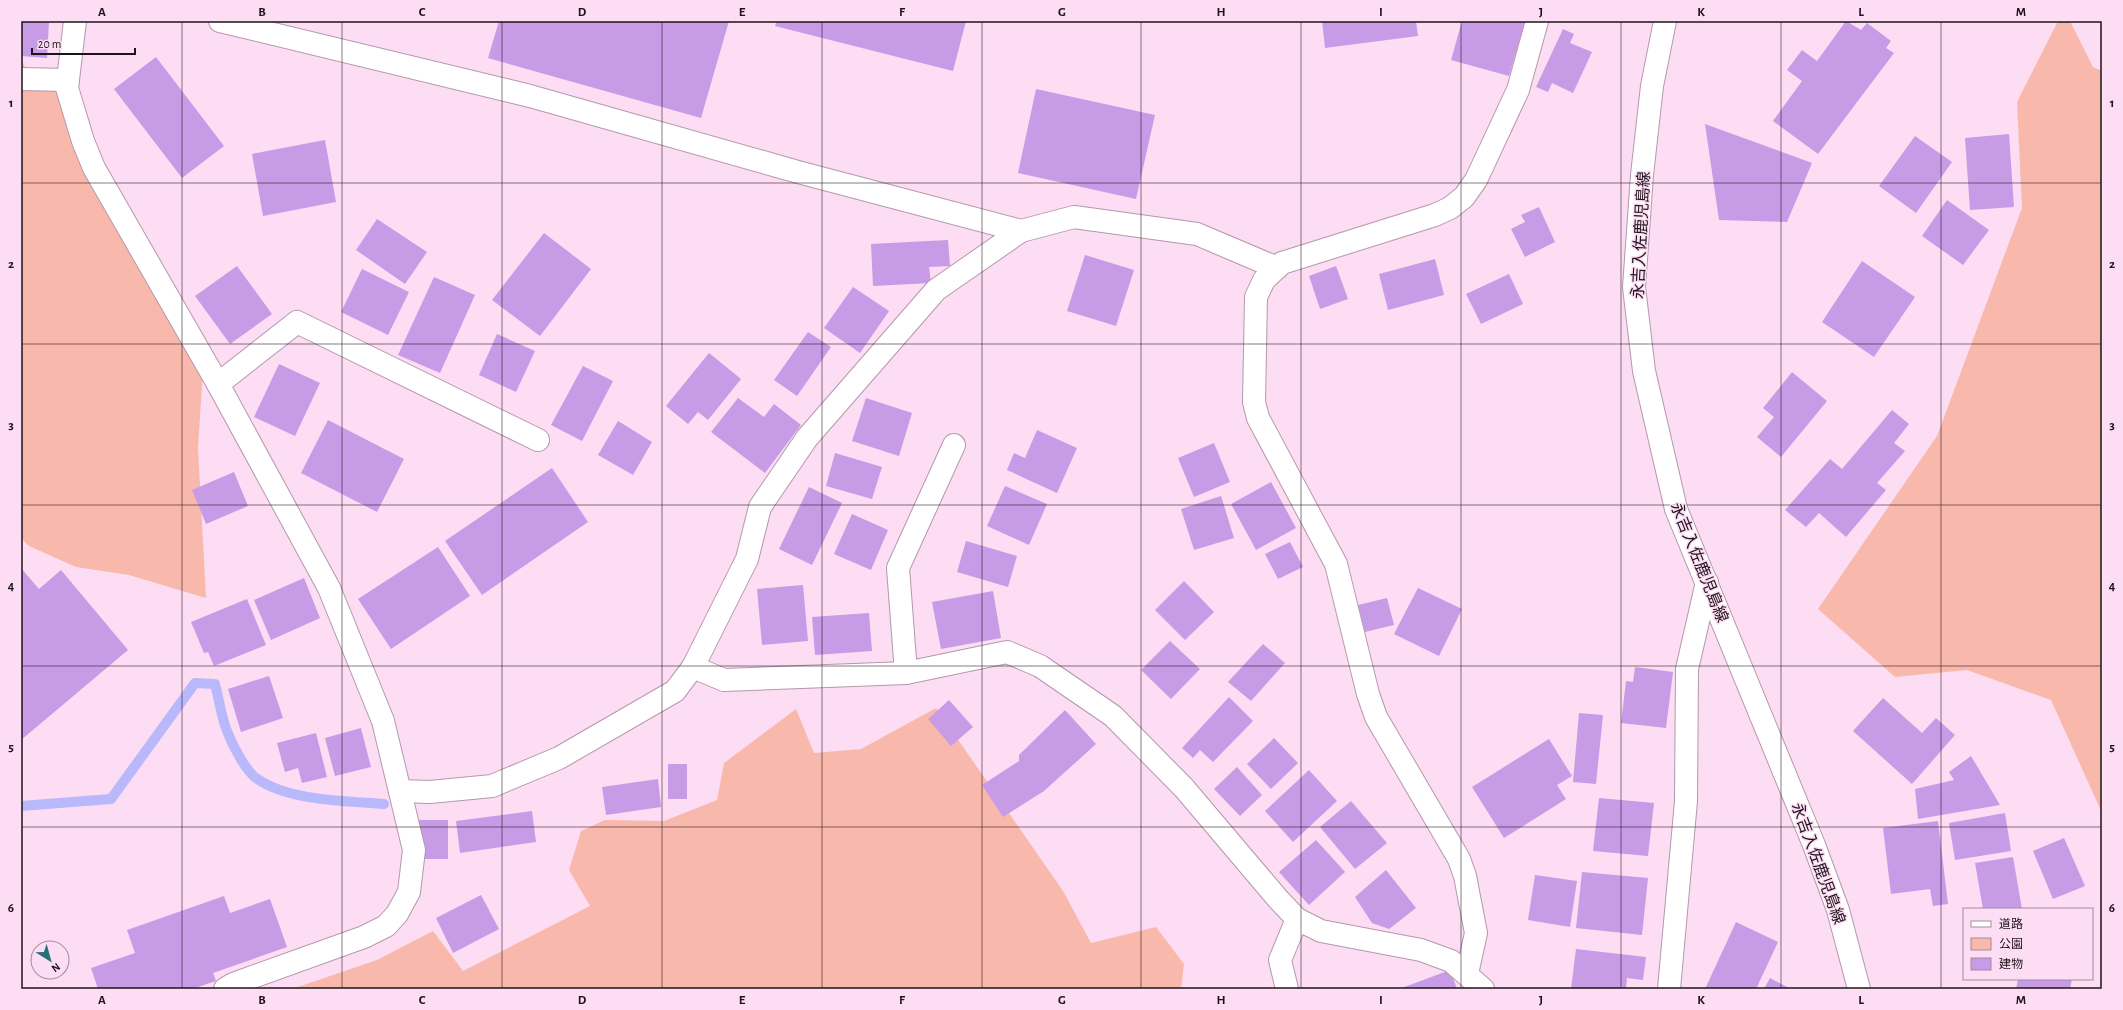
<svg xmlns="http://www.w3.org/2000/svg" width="2123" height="1010" font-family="'Alegreya Sans','Noto Sans JP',sans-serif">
<rect width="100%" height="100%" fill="#fcddf3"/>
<g fill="#f9b8ac">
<path d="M 2058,21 L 2070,21 L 2093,67 L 2102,71 L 2102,813 L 2051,700 L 1967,670 L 1895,677 L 1818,609 L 1937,436 L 2022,208 L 2017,102 Z"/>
<path d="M 21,59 L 31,79 L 71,96 L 203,369 L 198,448 L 206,598 L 129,575 L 76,567 L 29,546 L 21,538 Z"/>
<path d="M 936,708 L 1063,891 L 1091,943 L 1156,927 L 1184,964 L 1181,989 L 292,989 L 377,960 L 433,931 L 463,971 L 590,906 L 569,870 L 581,831 L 605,820 L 664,821 L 717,800 L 724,763 L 796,709 L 814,753 L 861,749 Z"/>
</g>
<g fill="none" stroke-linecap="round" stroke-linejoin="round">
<path stroke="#b8b8fa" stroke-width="10" d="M 21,806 L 111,799 L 195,683 L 215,684 C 219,699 221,716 227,731 C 232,744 245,770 256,778 C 288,801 345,801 384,804"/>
</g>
<g fill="#c89be7">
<path d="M 21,21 L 49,21 L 47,58 L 21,56 Z"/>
<path d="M 499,21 L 729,21 L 701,118 L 488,58 Z"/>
<path d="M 777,21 L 966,21 L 953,71 L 775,26 Z"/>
<path d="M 1322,21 L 1416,21 L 1418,36 L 1325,48 Z"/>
<path d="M 1462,21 L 1525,21 L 1509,76 L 1451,60 Z"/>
<path d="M 1846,21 L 1861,30 L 1867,23 L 1891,41 L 1886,48 L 1894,53 L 1818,154 L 1773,121 L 1802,81 L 1787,70 L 1802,50 L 1817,61 Z"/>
<path d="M 1563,29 L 1574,34 L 1570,43 L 1592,52 L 1573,93 L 1552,83 L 1548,92 L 1536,87 Z"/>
<path d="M 156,57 L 224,146 L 182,178 L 114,89 Z"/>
<path d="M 1036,89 L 1155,115 L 1136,199 L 1018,173 Z"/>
<path d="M 1705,124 L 1812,163 L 1787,222 L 1719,220 Z"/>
<path d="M 2009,134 L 2014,207 L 1970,210 L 1965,138 Z"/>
<path d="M 1915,136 L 1952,162 L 1916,213 L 1879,186 Z"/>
<path d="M 325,140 L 336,202 L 263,216 L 252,154 Z"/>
<path d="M 1947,200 L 1989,230 L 1963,265 L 1922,236 Z"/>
<path d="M 1539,207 L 1555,242 L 1525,257 L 1511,229 L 1525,222 L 1521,215 Z"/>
<path d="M 377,219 L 427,252 L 405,284 L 356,250 Z"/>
<path d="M 544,233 L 591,269 L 540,336 L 492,300 Z"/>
<path d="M 948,240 L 950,266 L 929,267 L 931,283 L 873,286 L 871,244 Z"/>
<path d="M 1085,255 L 1134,270 L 1116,326 L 1067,311 Z"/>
<path d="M 1435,259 L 1444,295 L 1388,310 L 1379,274 Z"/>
<path d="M 1862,261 L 1915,297 L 1874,357 L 1822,322 Z"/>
<path d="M 237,266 L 272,314 L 230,344 L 195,296 Z"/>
<path d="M 1336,266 L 1348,299 L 1320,309 L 1309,276 Z"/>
<path d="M 362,269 L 409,292 L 388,335 L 341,312 Z"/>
<path d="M 1509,274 L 1523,304 L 1481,324 L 1466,294 Z"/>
<path d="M 434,277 L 475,295 L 440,373 L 398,355 Z"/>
<path d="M 853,287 L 889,311 L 860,353 L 824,328 Z"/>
<path d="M 808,332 L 831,347 L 797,396 L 774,380 Z"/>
<path d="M 497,334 L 535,351 L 516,392 L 479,375 Z"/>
<path d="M 709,353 L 741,379 L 708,420 L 698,412 L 688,424 L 666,406 Z"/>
<path d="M 279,364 L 320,383 L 295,436 L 254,417 Z"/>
<path d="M 583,366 L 613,381 L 582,441 L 551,425 Z"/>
<path d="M 1792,372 L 1827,401 L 1781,457 L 1757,437 L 1774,417 L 1763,408 Z"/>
<path d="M 738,398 L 764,417 L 774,404 L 801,425 L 765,473 L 711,432 Z"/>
<path d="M 866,398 L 912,413 L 899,456 L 852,441 Z"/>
<path d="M 1892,410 L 1909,424 L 1894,443 L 1905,451 L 1877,483 L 1886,490 L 1846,537 L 1819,513 L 1806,527 L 1785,510 L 1830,459 L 1842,469 Z"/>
<path d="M 328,420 L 404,459 L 377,512 L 301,473 Z"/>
<path d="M 618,421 L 652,442 L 633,475 L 598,455 Z"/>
<path d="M 1037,430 L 1077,448 L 1057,493 L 1007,470 L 1014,453 L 1025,458 Z"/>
<path d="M 1214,443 L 1230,482 L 1194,497 L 1178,458 Z"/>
<path d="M 835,453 L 882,467 L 872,499 L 826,486 Z"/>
<path d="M 552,468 L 588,522 L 482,595 L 445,541 Z"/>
<path d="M 234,472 L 248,506 L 206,524 L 192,490 Z"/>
<path d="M 1271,482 L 1296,528 L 1256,550 L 1231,504 Z"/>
<path d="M 1005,486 L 1047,504 L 1029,545 L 987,526 Z"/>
<path d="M 809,487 L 842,503 L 812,565 L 779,549 Z"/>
<path d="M 1221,496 L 1234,538 L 1194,550 L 1181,509 Z"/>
<path d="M 852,514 L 888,530 L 871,570 L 834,554 Z"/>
<path d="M 966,541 L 1017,556 L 1008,587 L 957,572 Z"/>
<path d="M 1290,542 L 1303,567 L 1278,579 L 1265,554 Z"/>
<path d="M 438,547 L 470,596 L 391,649 L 358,599 Z"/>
<path d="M 21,568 L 39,589 L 61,570 L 128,650 L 21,740 Z"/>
<path d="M 304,578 L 320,618 L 271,640 L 254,600 Z"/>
<path d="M 1184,581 L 1214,612 L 1185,640 L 1155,610 Z"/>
<path d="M 803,585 L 808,641 L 762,645 L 757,589 Z"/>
<path d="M 1418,588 L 1462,609 L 1439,656 L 1394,634 Z"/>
<path d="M 993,591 L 1001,638 L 941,649 L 932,602 Z"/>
<path d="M 1387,598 L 1394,625 L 1365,632 L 1358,605 Z"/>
<path d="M 247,599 L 266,645 L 214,666 L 208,652 L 204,653 L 191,622 Z"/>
<path d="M 869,613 L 872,651 L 815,655 L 812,617 Z"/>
<path d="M 1170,641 L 1200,669 L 1171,699 L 1141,670 Z"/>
<path d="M 1263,644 L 1285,663 L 1251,701 L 1228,682 Z"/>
<path d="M 1635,667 L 1673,672 L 1666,728 L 1621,723 L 1626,681 L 1633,682 Z"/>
<path d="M 269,676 L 283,718 L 241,732 L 228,689 Z"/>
<path d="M 1229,697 L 1253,721 L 1213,762 L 1200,750 L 1193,758 L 1182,748 Z"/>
<path d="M 1883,698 L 1922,733 L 1936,718 L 1955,735 L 1912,784 L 1853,731 Z"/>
<path d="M 949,700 L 973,727 L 951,746 L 928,719 Z"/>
<path d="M 1065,710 L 1096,744 L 1044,791 L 1003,817 L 982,785 L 1019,761 L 1019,755 Z"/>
<path d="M 1579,713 L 1603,715 L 1596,784 L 1573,782 Z"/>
<path d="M 361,728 L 371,767 L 335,776 L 325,738 Z"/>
<path d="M 316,733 L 327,777 L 302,783 L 298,768 L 285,772 L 277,743 Z"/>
<path d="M 1274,738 L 1298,763 L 1271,789 L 1247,764 Z"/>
<path d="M 1549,739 L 1572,776 L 1557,785 L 1566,799 L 1504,838 L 1472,787 Z"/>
<path d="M 1971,756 L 2000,805 L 1918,819 L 1915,789 L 1954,780 L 1949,772 Z"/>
<rect x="668" y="764" width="19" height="35"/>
<path d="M 1237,767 L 1262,795 L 1240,816 L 1214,789 Z"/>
<path d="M 1309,770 L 1337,801 L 1293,842 L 1265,811 Z"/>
<path d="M 658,779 L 661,807 L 606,815 L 602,787 Z"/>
<path d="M 1599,798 L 1654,803 L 1648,856 L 1593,851 Z"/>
<path d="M 1351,801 L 1387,843 L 1355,869 L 1320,827 Z"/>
<path d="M 532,811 L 536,842 L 460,853 L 456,821 Z"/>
<path d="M 2005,813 L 2011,851 L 1955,860 L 1949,823 Z"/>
<path d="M 418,820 L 448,820 L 448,859 L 417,859 Z"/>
<path d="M 1938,821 L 1948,904 L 1933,906 L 1930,889 L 1891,894 L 1883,828 Z"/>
<path d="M 2064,838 L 2085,886 L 2053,899 L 2033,851 Z"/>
<path d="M 1316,840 L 1345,872 L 1309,905 L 1279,872 Z"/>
<path d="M 2013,857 L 2022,909 L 1983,909 L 1975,863 Z"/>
<path d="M 1386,870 L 1416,908 L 1389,929 L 1372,923 L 1355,897 Z"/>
<path d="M 1582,872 L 1648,878 L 1642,935 L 1576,928 Z"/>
<path d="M 1535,875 L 1577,881 L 1570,927 L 1528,920 Z"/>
<path d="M 481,895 L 499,929 L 453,953 L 436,918 Z"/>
<path d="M 224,896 L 230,913 L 270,899 L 287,947 L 213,973 L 216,981 L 192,989 L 98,989 L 91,968 L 135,953 L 127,930 Z"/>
<path d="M 1736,922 L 1778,942 L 1756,989 L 1705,989 Z"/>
<path d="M 1576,949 L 1646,957 L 1643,980 L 1627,978 L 1626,989 L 1571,989 Z"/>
<path d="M 1450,970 L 1457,989 L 1399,989 Z"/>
<path d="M 1770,978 L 1791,989 L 1764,989 Z"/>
<path d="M 2018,979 L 2072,979 L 2070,989 L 2016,989 Z"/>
</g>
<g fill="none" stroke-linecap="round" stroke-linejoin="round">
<g stroke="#b498ac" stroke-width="24">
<g id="minor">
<path d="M 75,21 L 67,88 L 83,141 L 94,168 L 218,384 L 329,588 L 383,721 L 414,850 L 409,892 L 397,914 L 386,926 L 364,937 L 233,984 L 225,989"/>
<path d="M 220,21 L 530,96 L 798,172 L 1021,231 L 1074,217 L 1197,234 L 1277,268"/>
<path d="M 21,79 L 68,80"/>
<path d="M 218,384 L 297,322 L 538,440"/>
<path d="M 693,667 L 724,680 L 906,673 L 1007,652 L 1040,666 L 1113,716 L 1184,788 L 1278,899 L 1297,919 L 1321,931 L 1421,950 L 1451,961 L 1483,989"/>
<path d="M 906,673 L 898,568 L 954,445"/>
<path d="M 400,791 L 430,792 L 492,786 L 559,758 L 675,691 L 693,667 L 747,559 L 760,507 L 807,438 L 936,290 L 1021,231"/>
<path d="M 1467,974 L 1476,933 L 1465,876 L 1459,859 L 1376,717 L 1368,694 L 1336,564 L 1258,418 L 1254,402 L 1256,297 L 1264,280 L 1282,263 L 1435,215 L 1450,208 L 1464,197 L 1476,180 L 1518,90 L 1537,21"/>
<path d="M 1287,989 L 1280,960 L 1297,919"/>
<path d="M 1669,989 L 1686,801 L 1687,669 L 1707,582"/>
</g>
</g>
<g stroke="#b498ac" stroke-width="24">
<path id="major" d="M 1665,21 L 1652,86 L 1642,175 L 1634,287 L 1644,371 L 1676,509 L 1814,845 L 1838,910 L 1859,989"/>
</g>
<use href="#minor" stroke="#fff" stroke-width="22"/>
<use href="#major" stroke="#fff" stroke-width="22"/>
</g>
<path fill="none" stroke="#1d131a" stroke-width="1" stroke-opacity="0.55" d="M 182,21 L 182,989M 342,21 L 342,989M 502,21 L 502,989M 662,21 L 662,989M 822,21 L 822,989M 982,21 L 982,989M 1141,21 L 1141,989M 1301,21 L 1301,989M 1461,21 L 1461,989M 1621,21 L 1621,989M 1781,21 L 1781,989M 1941,21 L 1941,989M 21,183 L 2102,183M 21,344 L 2102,344M 21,505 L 2102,505M 21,666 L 2102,666M 21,827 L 2102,827"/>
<g text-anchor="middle" stroke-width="3" stroke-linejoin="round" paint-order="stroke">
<g font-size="16" fill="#1d131a" stroke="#fcddf3">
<text transform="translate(1640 235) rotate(-87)" y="6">永吉入佐鹿児島線</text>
<text transform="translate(1700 562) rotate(68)" y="6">永吉入佐鹿児島線</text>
<text transform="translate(1819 863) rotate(70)" y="6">永吉入佐鹿児島線</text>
</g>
</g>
<rect width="2123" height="1010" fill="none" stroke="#fcddf3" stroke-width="44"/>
<rect x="1963" y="908" width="130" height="72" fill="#fcddf3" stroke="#a38c9c"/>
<rect x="1971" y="921" width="20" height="6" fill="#ffffff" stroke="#a38c9c"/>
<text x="1999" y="928" font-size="12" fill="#1d131a">道路</text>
<rect x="1971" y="938" width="20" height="12" fill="#f9b8ac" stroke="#a38c9c"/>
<text x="1999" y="948" font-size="12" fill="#1d131a">公園</text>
<rect x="1971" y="958" width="20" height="12" fill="#c89be7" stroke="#a38c9c"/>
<text x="1999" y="968" font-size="12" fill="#1d131a">建物</text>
<g transform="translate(50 960) rotate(143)"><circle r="19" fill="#fcddf3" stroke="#a38c9c"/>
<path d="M0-3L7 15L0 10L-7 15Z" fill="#277178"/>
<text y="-6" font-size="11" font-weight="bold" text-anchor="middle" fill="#1d131a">N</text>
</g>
<path d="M32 48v6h103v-6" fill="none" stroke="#1d131a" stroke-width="2"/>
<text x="38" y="48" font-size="12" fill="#1d131a" stroke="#fcddf3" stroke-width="3" paint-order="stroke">20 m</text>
<rect x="22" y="22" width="2079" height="966" fill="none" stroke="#1d131a" stroke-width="1.5"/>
<g font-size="13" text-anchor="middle" font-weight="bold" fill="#1d131a">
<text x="102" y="16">A</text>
<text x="262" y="16">B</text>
<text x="422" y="16">C</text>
<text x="582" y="16">D</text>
<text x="742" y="16">E</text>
<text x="902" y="16">F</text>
<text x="1062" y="16">G</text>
<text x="1221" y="16">H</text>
<text x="1381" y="16">I</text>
<text x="1541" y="16">J</text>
<text x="1701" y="16">K</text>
<text x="1861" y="16">L</text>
<text x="2021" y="16">M</text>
<text x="11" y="107">1</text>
<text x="2112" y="107">1</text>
<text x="11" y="268">2</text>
<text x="2112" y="268">2</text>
<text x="11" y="429">3</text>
<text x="2112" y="429">3</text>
<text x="11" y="590">4</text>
<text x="2112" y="590">4</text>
<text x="11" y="751">5</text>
<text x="2112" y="751">5</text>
<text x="11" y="912">6</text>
<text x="2112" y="912">6</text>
<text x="102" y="1004">A</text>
<text x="262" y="1004">B</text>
<text x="422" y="1004">C</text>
<text x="582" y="1004">D</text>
<text x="742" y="1004">E</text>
<text x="902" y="1004">F</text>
<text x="1062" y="1004">G</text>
<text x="1221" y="1004">H</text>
<text x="1381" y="1004">I</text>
<text x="1541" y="1004">J</text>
<text x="1701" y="1004">K</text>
<text x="1861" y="1004">L</text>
<text x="2021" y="1004">M</text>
</g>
</svg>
